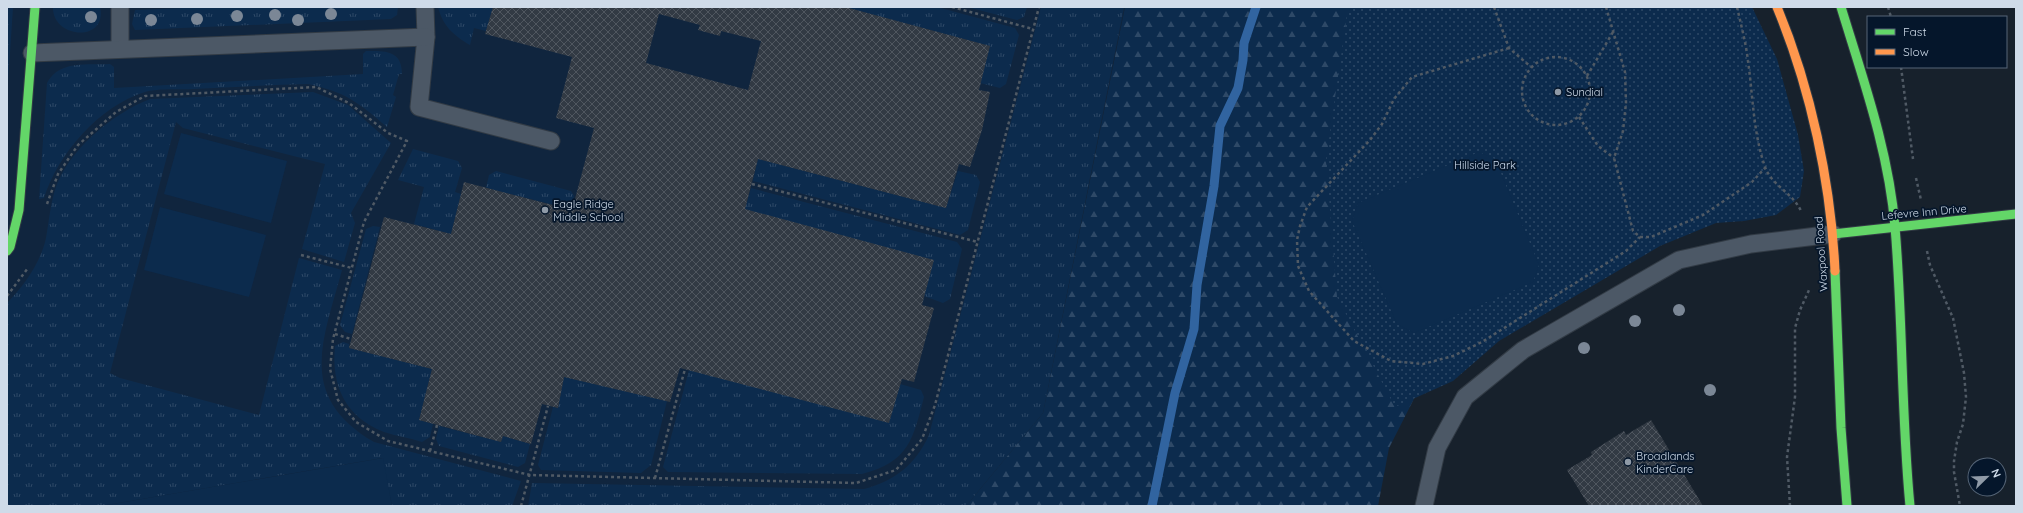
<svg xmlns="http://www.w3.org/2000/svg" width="2023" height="513" font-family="Quicksand,sans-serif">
<defs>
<pattern id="grass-tufts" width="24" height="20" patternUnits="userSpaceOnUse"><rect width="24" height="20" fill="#0c2b4d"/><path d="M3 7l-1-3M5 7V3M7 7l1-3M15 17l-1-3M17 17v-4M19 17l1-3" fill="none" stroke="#2e4967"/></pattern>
<pattern id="forest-firs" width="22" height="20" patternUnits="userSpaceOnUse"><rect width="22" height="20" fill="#0c2b4d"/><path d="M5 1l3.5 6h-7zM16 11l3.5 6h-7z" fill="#2e4967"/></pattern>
<pattern id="park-dots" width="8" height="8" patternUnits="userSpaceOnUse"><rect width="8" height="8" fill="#0c2b4d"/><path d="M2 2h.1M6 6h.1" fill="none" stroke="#2e4967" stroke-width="1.8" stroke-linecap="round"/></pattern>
<pattern id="building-cross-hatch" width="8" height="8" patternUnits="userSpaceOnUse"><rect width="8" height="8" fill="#323a44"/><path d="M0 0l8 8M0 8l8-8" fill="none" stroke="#4f565f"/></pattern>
</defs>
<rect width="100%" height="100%" fill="#17212c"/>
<path fill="#10253e" d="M 7,7 L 1125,7 L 1043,413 L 966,506 L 7,506 Z"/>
<g fill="url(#grass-tufts)">
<path d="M 7,7 L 13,7 L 7,98 Z"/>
<path d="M 53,7 L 100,7 C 108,43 52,39 53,7 Z"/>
<path d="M 209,7 L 398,7 L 397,15 L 391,19 L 135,30 L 132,24 L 135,10 Z"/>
<path d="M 438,7 L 493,7 L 486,31 L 474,28 L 470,45 C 453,35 443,26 438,7 Z"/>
<path d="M 845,7 L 937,7 L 1015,28 L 1019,35 L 1006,84 L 1000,88 L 980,83 L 990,46 Z"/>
<path d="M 967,7 L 1027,7 L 1024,17 L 1017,20 Z"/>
<path d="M 1041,7 L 1124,7 L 1043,413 L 966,506 L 528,506 L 532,483 L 864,489 C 895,481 916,464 929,435 Z"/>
<path d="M 366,51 C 385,51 402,50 402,74 L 399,74 L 393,95 L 396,97 L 387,127 C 359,103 346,92 308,84 C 270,85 232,87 193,89 C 178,90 159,88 145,92 C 99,106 58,154 44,198 L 39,199 L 47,83 C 59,60 87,65 110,64 L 114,67 L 114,88 L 363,74 L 363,54 Z"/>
<path d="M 313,92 L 348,105 L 391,143 L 351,213 L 355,223 L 344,262 L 302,249 L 325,164 L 183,128 L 176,122 L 110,373 L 120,378 L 259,415 L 299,258 L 342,270 C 323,341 296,396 374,442 L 521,481 L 512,506 L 392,506 L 382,458 L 101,506 L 7,506 L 7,303 C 24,286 41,262 46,238 C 49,222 50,206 55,190 C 67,151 113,113 150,99 Z"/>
<path d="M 413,149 L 458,161 L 462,168 L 455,192 L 461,194 L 451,234 L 414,224 L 424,187 L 398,180 Z"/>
<path d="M 758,159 L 946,208 L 958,171 L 976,175 L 980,182 L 968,230 L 960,235 L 753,181 Z"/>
<path d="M 496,171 L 571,191 L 574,196 L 571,209 L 486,188 L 489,175 Z"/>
<path d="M 751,188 L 957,242 L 962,249 L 950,299 L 943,303 L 924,296 L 745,209 Z"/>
<path d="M 373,226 L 380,227 L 352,334 L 345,332 L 340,325 L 366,229 Z"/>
<path d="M 343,342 L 349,344 L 349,348 L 432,369 L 419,420 L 433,424 L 430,437 L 422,442 C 410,438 396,436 384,432 C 345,417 331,385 335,346 Z"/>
<path d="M 689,370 L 900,384 L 921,390 L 924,397 C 913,439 909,462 862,474 L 668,472 L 663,467 Z"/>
<path d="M 564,377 L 667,401 L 651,465 L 641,473 L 541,470 L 538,465 L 553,407 L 558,408 Z"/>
<path d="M 439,426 L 501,442 L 503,436 L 530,444 L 525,463 L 518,467 L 439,446 L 436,439 Z"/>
</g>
<path fill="url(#forest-firs)" d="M 1125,7 L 1420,7 L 1421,385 L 1389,448 L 1378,506 L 966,506 L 1043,413 Z"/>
<path fill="url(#park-dots)" d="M 1348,7 L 1752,7 L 1777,59 L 1798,135 L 1804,171 L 1800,197 L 1776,215 L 1744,221 L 1716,223 L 1660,246 L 1499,341 L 1453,381 L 1395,407 L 1337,297 L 1326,160 Z"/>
<g fill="#0c2b4d">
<path d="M 181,133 L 287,161 L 271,223 L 164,194 Z"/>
<path d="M 1479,152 L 1495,159 L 1539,265 L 1533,282 L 1414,333 L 1397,324 L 1352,221 L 1358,203 Z"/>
<path d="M 160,207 L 266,235 L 249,297 L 144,270 Z"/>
<path d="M 383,458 L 392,506 L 101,506 Z"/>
</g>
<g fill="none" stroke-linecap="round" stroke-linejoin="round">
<path stroke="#3164a0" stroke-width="9" d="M 1152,506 L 1175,393 L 1194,329 L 1197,285 L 1214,186 L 1220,126 L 1238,88 L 1243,60 L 1244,43 L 1256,7"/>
</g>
<g fill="url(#building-cross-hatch)" fill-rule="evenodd">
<path d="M 493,7 L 845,7 L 990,46 L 979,90 L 990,92 L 982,130 L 970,167 L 959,164 L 946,208 L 758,159 L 745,209 L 934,260 L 922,305 L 934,308 L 914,382 L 902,379 L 889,423 L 680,368 L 670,402 L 564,377 L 558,408 L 542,404 L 531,444 L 503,436 L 501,442 L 419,420 L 432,369 L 349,348 L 384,217 L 451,234 L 464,182 L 572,210 L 594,128 L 556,118 L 572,57 L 485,34 ZM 659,14 L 700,25 L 698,30 L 720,36 L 721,31 L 761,41 L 748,90 L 646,63 Z"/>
<path d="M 1651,420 L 1703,506 L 1589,506 L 1567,470 L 1592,455 L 1591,452 L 1624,431 L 1626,435 Z"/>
</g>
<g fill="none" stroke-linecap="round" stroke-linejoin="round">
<g stroke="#323b45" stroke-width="19">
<g id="lane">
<path d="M 425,7 L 426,37 L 419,107 L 551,141"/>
<path d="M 120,49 L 120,7"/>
<path d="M 32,53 L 426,37"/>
<path d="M 1424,506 L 1437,448 L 1465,397 L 1523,350 L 1679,260 L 1751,244 L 1833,234"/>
</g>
</g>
<g stroke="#323b45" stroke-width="11">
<g id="fast">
<path d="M 1841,7 C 1863,79 1889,152 1895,227 C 1903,320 1901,413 1910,506"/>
<path d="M 1833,234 L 2016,214"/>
<path d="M 7,251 L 10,247 L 19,210 L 35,7"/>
<path d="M 1835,271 L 1841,428 L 1847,506"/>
</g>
</g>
<g stroke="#323b45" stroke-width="11">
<path id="slow" d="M 1777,7 C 1811,89 1831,183 1835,271"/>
</g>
<g stroke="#505a65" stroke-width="2.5" stroke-dasharray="3 3" stroke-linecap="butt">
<path d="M 952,7 L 1033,29"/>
<path d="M 1494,7 L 1509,48 L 1531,67"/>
<path d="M 1606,7 L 1625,72 L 1626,103 L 1623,131 L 1614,158 L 1633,231 L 1640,237 L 1651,237 L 1703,215 L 1752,182 L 1765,168"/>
<path d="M 1737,7 C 1741,25 1746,43 1748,61 C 1753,96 1753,132 1765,167 C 1772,186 1793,193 1801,211"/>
<path d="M 1888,7 L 1891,17"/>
<path d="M 1509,48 L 1412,77 L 1394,99 L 1382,124 L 1370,140 L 1307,207 L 1300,226 L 1297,240 L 1298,266 L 1309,291 L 1354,341 L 1391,361 L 1423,364 L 1453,356 L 1482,342 L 1626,251 L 1640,237"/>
<circle cx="1556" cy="91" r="34"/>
<path d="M 1901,67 L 1913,159"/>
<path d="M 1587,76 L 1613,32"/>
<path d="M 1579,117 L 1598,146 L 1614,158"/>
<path d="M 1916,178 L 1921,200"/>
<path d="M 752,184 L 978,242"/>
<path d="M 47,204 L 58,174 L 78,145 L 116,112 L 145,96 L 316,87 L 349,103 L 388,133 L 407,141 L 364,222 L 333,339 L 330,369 L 338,400 L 356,422 L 388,441 L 530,475 L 856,483 L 896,470 L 922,439 L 935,405 L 1039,7"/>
<path d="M 1927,251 L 1930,265 L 1953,318 L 1964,373 L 1966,397 L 1963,424 L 1957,442 L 1954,461 L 1954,472 L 1960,506"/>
<path d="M 301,255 L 352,268"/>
<path d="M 7,296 L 28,268"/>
<path d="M 335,334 L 351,339"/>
<path d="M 430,451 L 437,425"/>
<path d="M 655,478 L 685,369"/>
<path d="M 521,506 L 548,406"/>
<path d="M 1790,506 L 1787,457 L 1795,397 L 1795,328 L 1800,310 L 1809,290"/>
</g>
<use href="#lane" stroke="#4c5866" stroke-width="17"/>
<use href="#fast" stroke="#63d668" stroke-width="9"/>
<use href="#slow" stroke="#ff974d" stroke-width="9"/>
</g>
<g fill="#7b8796">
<circle cx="331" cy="14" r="6"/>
<circle cx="275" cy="15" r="6"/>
<circle cx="237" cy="16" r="6"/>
<circle cx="91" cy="17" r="6"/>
<circle cx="197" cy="19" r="6"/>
<circle cx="151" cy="20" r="6"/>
<circle cx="298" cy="20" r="6"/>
<circle cx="1679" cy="310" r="6"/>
<circle cx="1635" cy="321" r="6"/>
<circle cx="1584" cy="348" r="6"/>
<circle cx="1710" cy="390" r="6"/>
</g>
<g fill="#8f9aa7" stroke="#05162b" stroke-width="1.5">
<circle cx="1558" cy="92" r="4"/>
<circle cx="545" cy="210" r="4"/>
<circle cx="1628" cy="462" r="4"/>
</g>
<g text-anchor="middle" stroke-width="3.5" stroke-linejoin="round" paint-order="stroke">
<g font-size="11" fill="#cfdbe9" stroke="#05162b" text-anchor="start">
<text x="1566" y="96">Sundial</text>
<text x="553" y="208">Eagle Ridge<tspan x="553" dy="13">Middle School</tspan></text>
<text x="1636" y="460">Broadlands<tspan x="1636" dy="13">KinderCare</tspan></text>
</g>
<g font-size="11" fill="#ccdbed" stroke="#05162b">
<text x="1485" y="169">Hillside Park</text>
</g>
<g font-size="11" fill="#cfdbe9" stroke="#05162b">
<text transform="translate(1924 212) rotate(-5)" y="4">Lefevre Inn Drive</text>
<text transform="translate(1821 254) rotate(-94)" y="4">Waxpool Road</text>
</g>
</g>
<rect width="2023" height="513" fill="none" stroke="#cfdbe9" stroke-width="16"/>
<rect x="1867" y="16" width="140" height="52" fill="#05162b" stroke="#566577"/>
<rect x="1875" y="29" width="20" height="6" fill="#63d668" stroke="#566577"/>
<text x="1903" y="36" font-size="12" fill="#cfdbe9">Fast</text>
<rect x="1875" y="49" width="20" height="6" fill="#ff974d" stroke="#566577"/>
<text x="1903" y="56" font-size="12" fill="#cfdbe9">Slow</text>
<g transform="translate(1987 477) rotate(67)"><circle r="19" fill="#05162b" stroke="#566577"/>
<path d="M0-3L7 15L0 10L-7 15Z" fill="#8f9aa7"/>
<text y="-6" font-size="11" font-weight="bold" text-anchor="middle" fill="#cfdbe9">N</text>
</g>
</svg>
